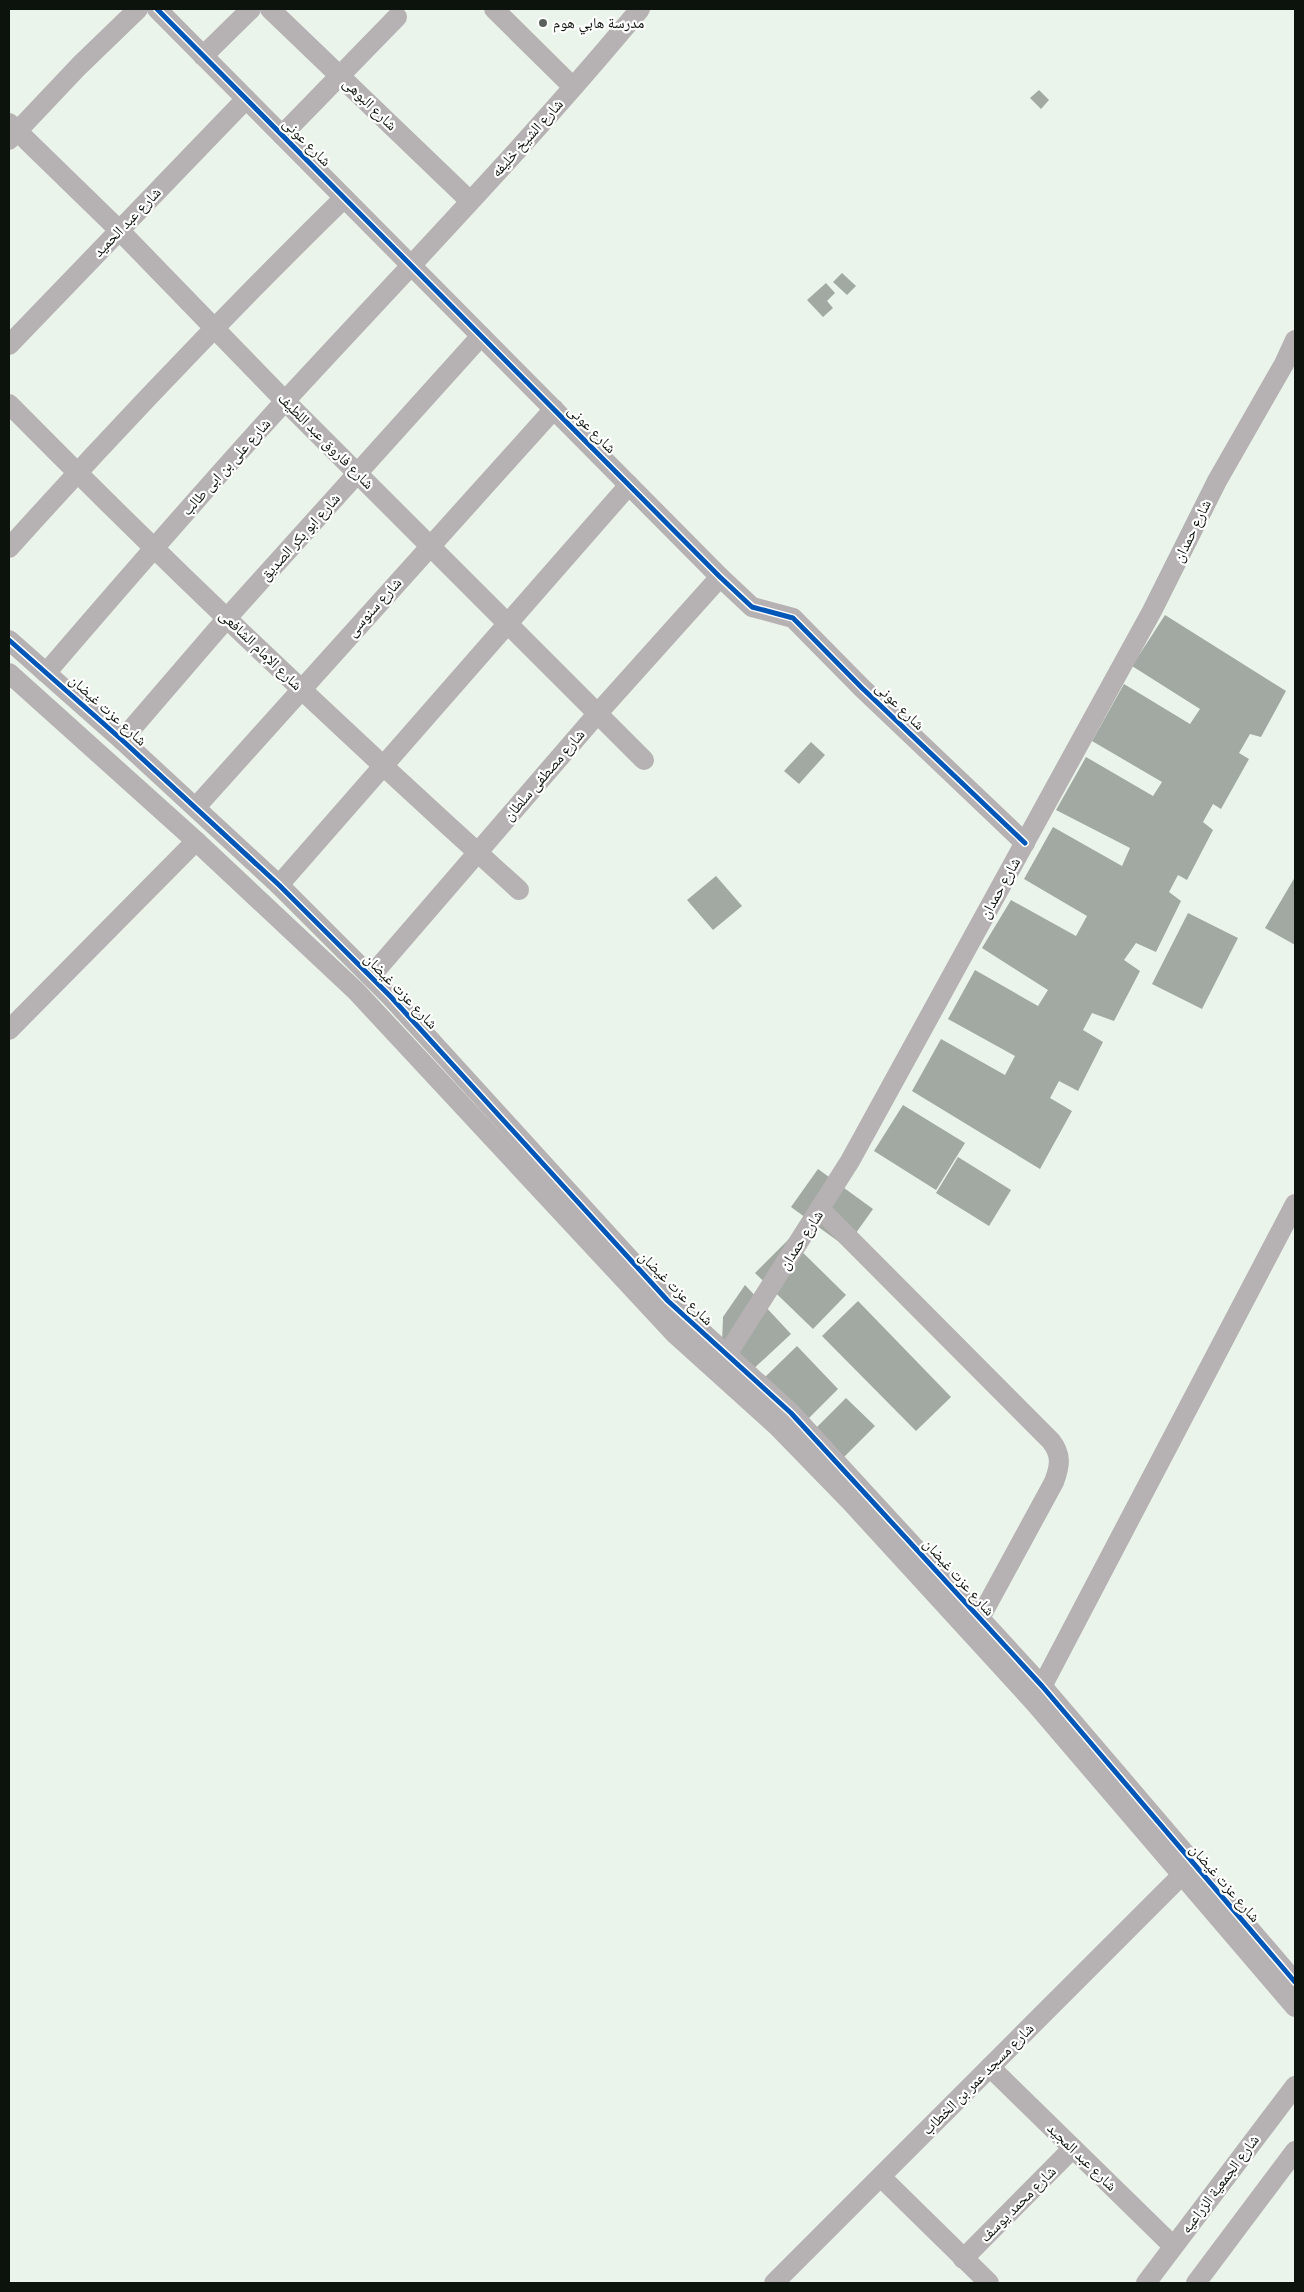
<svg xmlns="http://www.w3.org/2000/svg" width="1304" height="2292" font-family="'Fira Sans Condensed','Noto Naskh Arabic',sans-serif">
<rect width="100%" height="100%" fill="#eaf4ea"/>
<g fill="#a2a9a2">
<path d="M 1039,90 L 1049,100 L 1041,109 L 1030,98 Z"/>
<path d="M 842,273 L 856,286 L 847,295 L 833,282 Z"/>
<path d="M 826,283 L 835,293 L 827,301 L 833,308 L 823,317 L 807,300 Z"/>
<path d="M 1165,615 L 1286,691 L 1261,737 L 1250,734 L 1239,753 L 1249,759 L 1221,809 L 1213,804 L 1203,822 L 1213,830 L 1187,880 L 1178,875 L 1169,892 L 1181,901 L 1156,952 L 1136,943 L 1124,960 L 1140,971 L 1114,1021 L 1092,1013 L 1083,1030 L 1103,1042 L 1078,1091 L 1059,1081 L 1050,1098 L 1072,1111 L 1040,1169 L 912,1091 L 941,1039 L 1005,1075 L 1015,1056 L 948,1019 L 975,970 L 1038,1006 L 1048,990 L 982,948 L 1011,900 L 1076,936 L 1087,916 L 1024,879 L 1053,827 L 1122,866 L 1130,848 L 1056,810 L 1086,757 L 1153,796 L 1162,782 L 1092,741 L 1124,684 L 1190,724 L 1200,709 L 1132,666 Z"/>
<path d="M 811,742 L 825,755 L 799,784 L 784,771 Z"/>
<path d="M 716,876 L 742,906 L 713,930 L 687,900 Z"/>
<path d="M 1295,877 L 1295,945 L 1265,928 Z"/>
<path d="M 1188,913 L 1238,938 L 1202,1009 L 1152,984 Z"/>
<path d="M 903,1105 L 965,1143 L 936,1190 L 874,1151 Z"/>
<path d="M 958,1157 L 1011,1190 L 989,1226 L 936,1193 Z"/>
<path d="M 818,1169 L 873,1209 L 846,1247 L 791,1207 Z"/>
<path d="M 789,1239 L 846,1295 L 813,1329 L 755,1273 Z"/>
<path d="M 745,1285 L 791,1334 L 749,1373 L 722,1343 L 723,1317 Z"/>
<path d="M 858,1301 L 951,1397 L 916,1431 L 822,1336 Z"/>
<path d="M 797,1346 L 838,1389 L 805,1422 L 763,1379 Z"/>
<path d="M 846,1398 L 875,1426 L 842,1459 L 813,1431 Z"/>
</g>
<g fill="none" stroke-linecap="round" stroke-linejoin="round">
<g stroke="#b6b1b3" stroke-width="20">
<path d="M 157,9 L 720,577 L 752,607 L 793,618 L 862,688 L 1025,843"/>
<path d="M 270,9 L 470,201"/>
<path d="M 494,9 L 573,87"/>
<path d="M 203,56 L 251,9"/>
<path d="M 9,123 L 119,230 L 285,401 L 644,760"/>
<path d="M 282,135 L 397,17"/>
<path d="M 9,140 L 79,66 L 138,9"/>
<path d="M 9,345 L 246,99"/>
<path d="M 9,404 C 174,571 345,733 519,890"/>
<path d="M 9,548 C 117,428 229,311 344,198"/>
<path d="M 9,640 L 122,740 L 279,885 L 391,997 L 668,1301 L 791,1413 L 1042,1686 L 1295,1982"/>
<path d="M 9,673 L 196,841 L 356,991 L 674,1333 L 777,1426 L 850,1501 L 1034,1702 L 1295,2007"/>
<path d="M 46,673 C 125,581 204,490 286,400 C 405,271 528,144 640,9"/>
<path d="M 122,740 L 227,618 L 481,336"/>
<path d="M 196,807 L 554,409"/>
<path d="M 279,885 L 629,485"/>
<path d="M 371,976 L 598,713 L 720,577"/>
<path d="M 9,1030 L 196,841"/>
<path d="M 820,1209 L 1051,1441 C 1062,1455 1060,1466 1054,1482 L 980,1618"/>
<path d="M 721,1364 L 850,1161 L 1152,611 L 1217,481 L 1284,364 L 1295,340"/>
<path d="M 1037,1696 L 1295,1204"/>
<path d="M 990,2067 L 1173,2246"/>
<path d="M 881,2177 L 989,2283"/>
<path d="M 963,2259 L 1073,2148"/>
<path d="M 774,2283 L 1182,1875"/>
<path d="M 1146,2283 L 1295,2086"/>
<path d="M 1196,2283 L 1295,2151"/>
</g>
<g stroke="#fff" stroke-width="8">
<g id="cycleway">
<path d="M 157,9 L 720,577 L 752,607 L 793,618 L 862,688 L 1025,843"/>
<path d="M 9,640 L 122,740 L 279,885 L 391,997 L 668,1301 L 791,1413 L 1042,1686 L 1295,1982"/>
</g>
</g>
<use href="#cycleway" stroke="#0057b8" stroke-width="5"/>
</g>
<circle fill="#5a615a" stroke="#fff" stroke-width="2" cx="543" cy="23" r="5"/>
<g text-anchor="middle" stroke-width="4.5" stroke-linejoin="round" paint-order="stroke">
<g font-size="15" fill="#0c120c" stroke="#fff" text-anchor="start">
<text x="553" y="28">مدرسة هابي هوم</text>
</g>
<g font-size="15" fill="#0c120c" stroke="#fff">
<text transform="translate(370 104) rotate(44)" y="5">شارع البوهى</text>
<text transform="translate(527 138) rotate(-48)" y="5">شارع الشيخ خليفه</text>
<text transform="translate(307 142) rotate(45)" y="5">شارع عونى</text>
<text transform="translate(127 222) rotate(-46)" y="5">شارع عبد الحميد</text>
<text transform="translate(592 429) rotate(45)" y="5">شارع عونى</text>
<text transform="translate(326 441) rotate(45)" y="5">شارع فاروق عبد اللطيف</text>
<text transform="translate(226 467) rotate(-48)" y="5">شارع على بن ابى طالب</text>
<text transform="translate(1192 531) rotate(-64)" y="5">شارع حمدان</text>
<text transform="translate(300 537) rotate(-48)" y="5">شارع ابو بكر الصديق</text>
<text transform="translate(374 607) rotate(-48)" y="5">شارع سنوسى</text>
<text transform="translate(261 650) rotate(44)" y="5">شارع الإمام الشافعى</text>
<text transform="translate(900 706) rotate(44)" y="5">شارع عونى</text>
<text transform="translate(108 710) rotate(42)" y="5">شارع عزت غيضان</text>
<text transform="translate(544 775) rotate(-49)" y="5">شارع مصطفى سلطان</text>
<text transform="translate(1000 888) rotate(-61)" y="5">شارع حمدان</text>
<text transform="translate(401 991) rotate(46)" y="5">شارع عزت غيضان</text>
<text transform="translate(801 1240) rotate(-57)" y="5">شارع حمدان</text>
<text transform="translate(676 1288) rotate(45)" y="5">شارع عزت غيضان</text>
<text transform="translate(959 1577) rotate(48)" y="5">شارع عزت غيضان</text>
<text transform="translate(1225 1883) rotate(49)" y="5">شارع عزت غيضان</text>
<text transform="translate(978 2079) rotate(-45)" y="5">شارع مسجد عمر بن الخطاب</text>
<text transform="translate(1082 2157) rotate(44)" y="5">شارع عبد المجيد</text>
<text transform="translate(1220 2184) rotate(-53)" y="5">شارع الجمعية الزراعيه</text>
<text transform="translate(1018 2204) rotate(-45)" y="5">شارع محمد يوسف</text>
</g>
</g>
<rect width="1304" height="2292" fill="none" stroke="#0c120c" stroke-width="20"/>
</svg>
